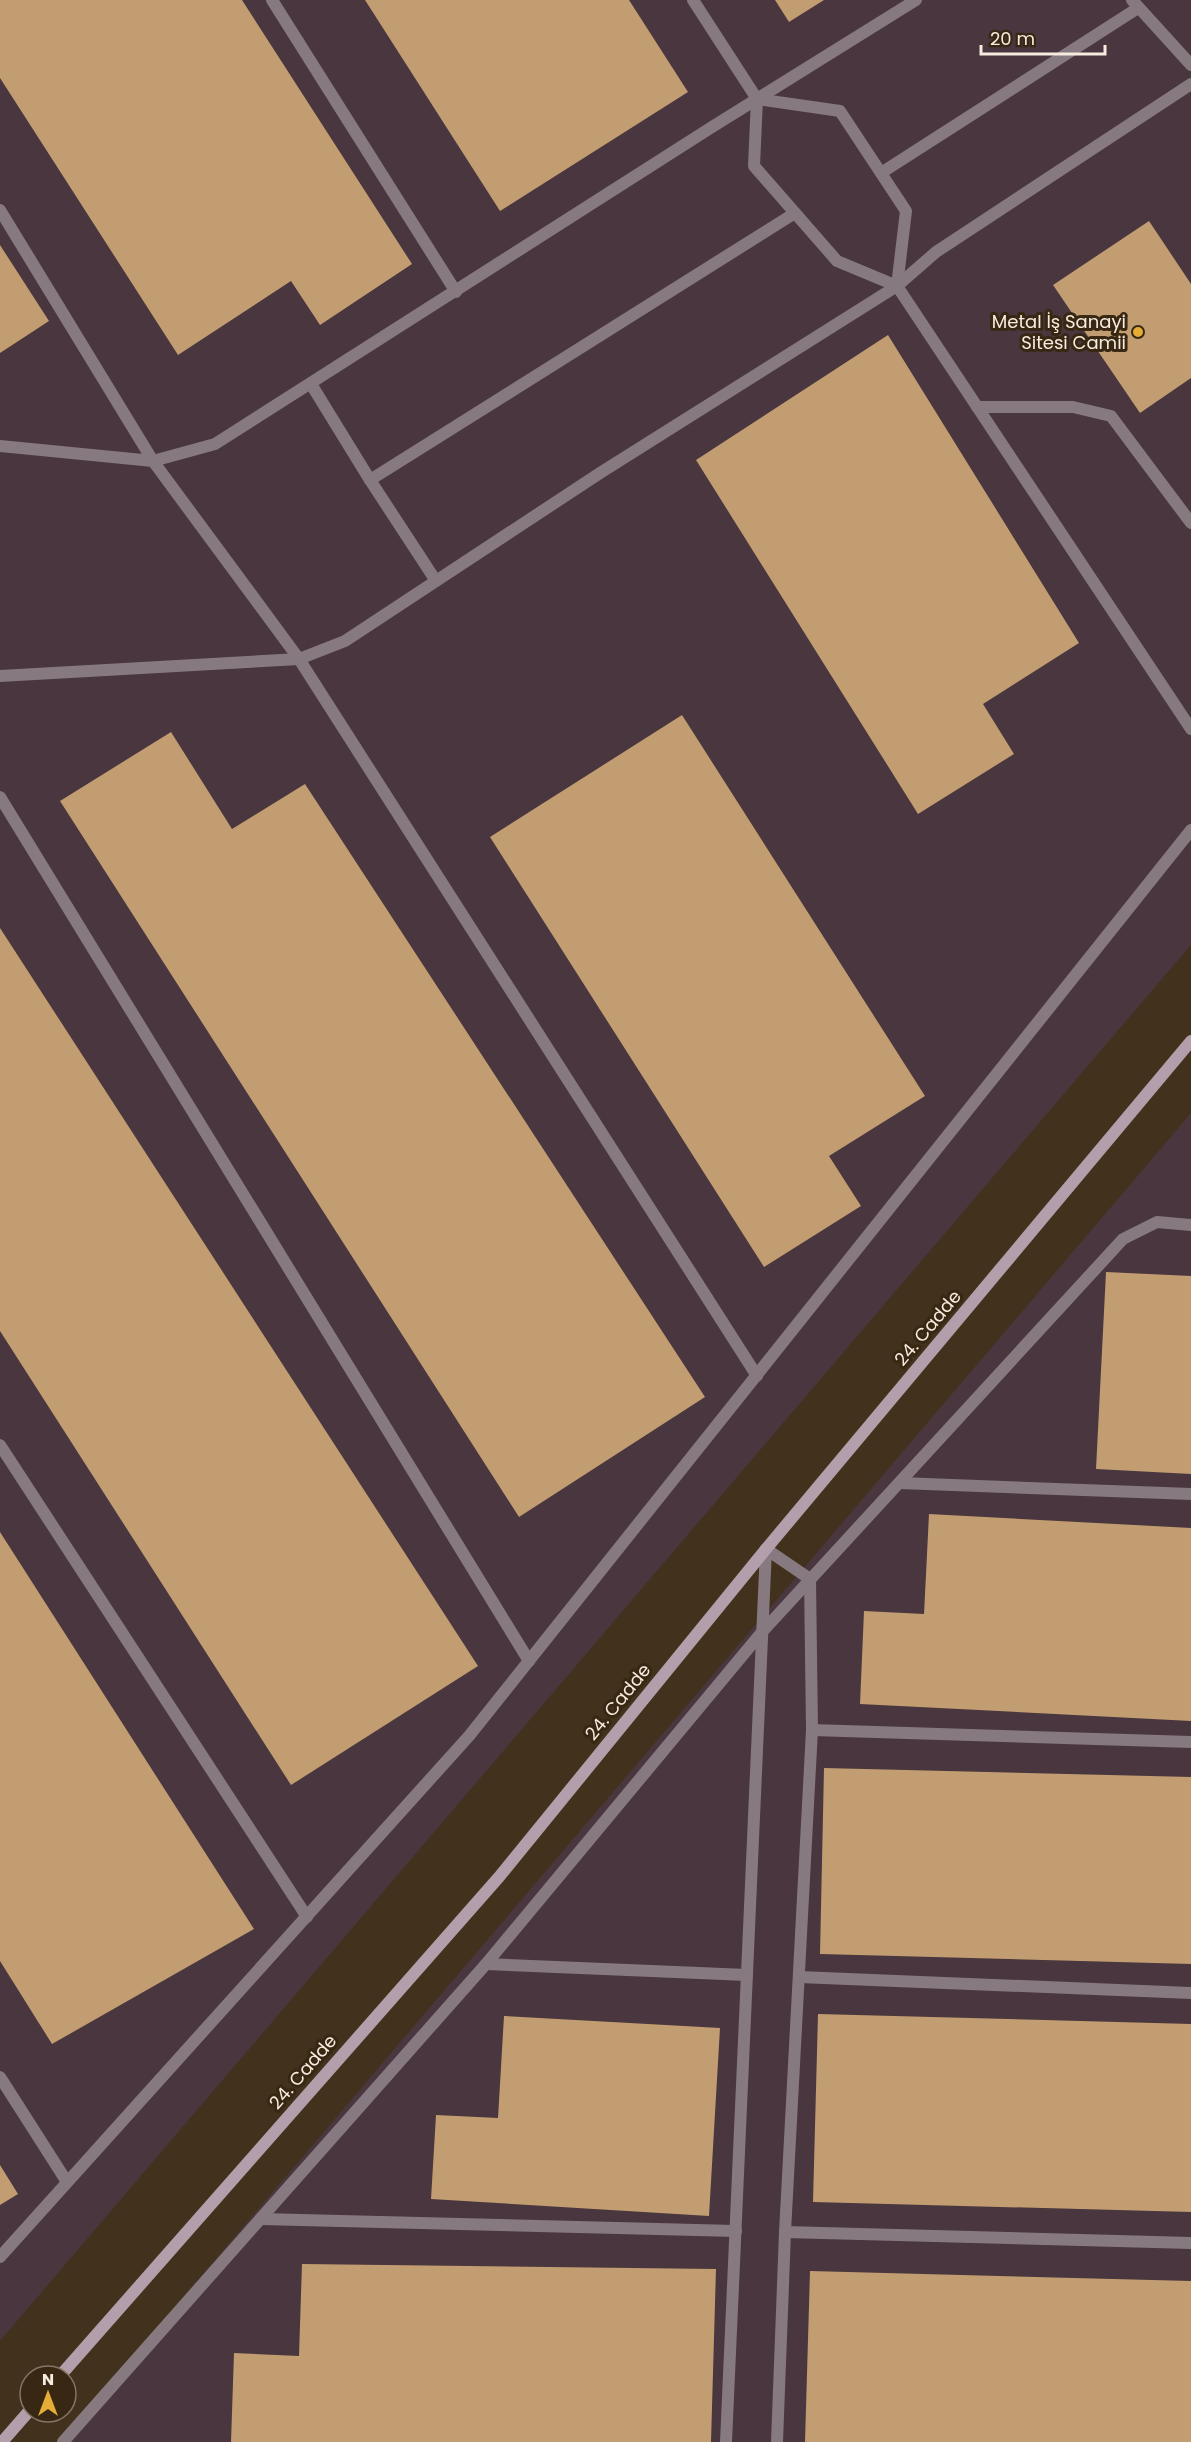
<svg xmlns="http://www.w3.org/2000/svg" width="1191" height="2442" font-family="Poppins,sans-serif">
<rect width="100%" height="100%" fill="#42311c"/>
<g fill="#49363e">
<path d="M 0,0 L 1191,0 L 1191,945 L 0,2341 Z"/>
<path d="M 1191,1113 L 1191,2442 L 60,2442 Z"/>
</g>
<g fill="#c29d71">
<path d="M 0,0 L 242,0 L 412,264 L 320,325 L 291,281 L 178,355 L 0,78 Z"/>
<path d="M 365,0 L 629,0 L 688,92 L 500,211 Z"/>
<path d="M 775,0 L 824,0 L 789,22 Z"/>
<path d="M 1149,221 L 1191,284 L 1191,378 L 1140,413 L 1053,285 Z"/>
<path d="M 0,245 L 49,321 L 0,353 Z"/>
<path d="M 888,335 L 1079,643 L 983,704 L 1014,754 L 918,814 L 696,460 Z"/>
<path d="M 682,715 L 925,1096 L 829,1156 L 861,1206 L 764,1267 L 490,837 Z"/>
<path d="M 171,732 L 232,829 L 305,784 L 705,1397 L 519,1517 L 60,801 Z"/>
<path d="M 0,928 L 478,1666 L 291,1785 L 0,1331 Z"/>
<path d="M 1106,1272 L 1191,1276 L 1191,1474 L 1096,1469 Z"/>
<path d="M 929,1514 L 1191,1528 L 1191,1721 L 860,1704 L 864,1611 L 924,1614 Z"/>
<path d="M 0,1532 L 254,1929 L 52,2044 L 0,1961 Z"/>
<path d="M 824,1768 L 1191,1777 L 1191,1964 L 820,1954 Z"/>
<path d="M 818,2014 L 1191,2024 L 1191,2212 L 813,2202 Z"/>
<path d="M 504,2016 L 720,2028 L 709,2216 L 431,2199 L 436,2115 L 498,2118 Z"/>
<path d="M 0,2165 L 18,2194 L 0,2205 Z"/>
<path d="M 302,2264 L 716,2269 L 711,2442 L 231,2442 L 234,2353 L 299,2356 Z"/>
<path d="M 810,2271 L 1191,2281 L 1191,2442 L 805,2442 Z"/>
</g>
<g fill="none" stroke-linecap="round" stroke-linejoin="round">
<g stroke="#867980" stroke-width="12">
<path d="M 272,0 L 456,292"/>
<path d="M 693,0 L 757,99 L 754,166 L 837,261 L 897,286 L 1191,729"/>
<path d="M 1132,0 L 1191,65"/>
<path d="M 757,99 L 840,111 L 906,211 L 897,286"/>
<path d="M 881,173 L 1138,8"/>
<path d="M 0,210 L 153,461 L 299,659 L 757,1376"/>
<path d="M 311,384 L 370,480 L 436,581"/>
<path d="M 977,407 L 1073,407 L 1111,416 L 1191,523"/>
<path d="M 0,446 L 153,461 L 215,444 L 712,127 L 916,0"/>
<path d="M 370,480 L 795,213"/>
<path d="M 0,676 L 299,659 L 345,641 L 600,473 L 897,286 L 936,252 L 1191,84"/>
<path d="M 0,797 L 529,1661"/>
<path d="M 0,1445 L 307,1917"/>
<path d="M 900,1483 L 1191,1494"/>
<path d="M 766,1549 L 810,1579 L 812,1730 L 785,2232 L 777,2442"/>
<path d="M 812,1730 L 1191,1742"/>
<path d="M 486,1964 L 747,1975"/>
<path d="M 799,1977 L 1191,1993"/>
<path d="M 0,2077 L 67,2182"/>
<path d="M 261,2219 L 736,2231"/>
<path d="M 785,2232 L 1191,2243"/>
<path d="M 0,2257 L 469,1736 L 1191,830"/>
<path d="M 63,2442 L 486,1964 L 762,1632 L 1123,1239 L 1157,1222 L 1191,1225"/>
<path d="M 726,2442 L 766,1549"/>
</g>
<g stroke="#b39fab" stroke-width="12">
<path d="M 60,2376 L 499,1877 L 766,1549 L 1191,1041"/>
<path d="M 2,2442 L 30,2410"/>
</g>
</g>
<circle fill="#e5ad35" stroke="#382712" stroke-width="2" cx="1138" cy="332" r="6"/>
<g text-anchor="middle" stroke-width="6" stroke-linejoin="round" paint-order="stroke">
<g font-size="18" fill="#f6ebde" stroke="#382712" text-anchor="end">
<text x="1126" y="328">Metal İş Sanayi<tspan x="1126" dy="21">Sitesi Camii</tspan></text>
</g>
<g font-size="18" fill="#f6ebde" stroke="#382712">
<text transform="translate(928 1328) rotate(-50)" y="6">24. Cadde</text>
<text transform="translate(618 1702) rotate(-51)" y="6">24. Cadde</text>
<text transform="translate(303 2072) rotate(-49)" y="6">24. Cadde</text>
</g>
</g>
<g transform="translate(48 2394)"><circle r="28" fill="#382712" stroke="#847564" stroke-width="1.5"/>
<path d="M0-4.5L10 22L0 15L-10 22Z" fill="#e5ad35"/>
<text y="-9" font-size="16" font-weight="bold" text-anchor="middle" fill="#f6ebde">N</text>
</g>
<path d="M981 45v9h124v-9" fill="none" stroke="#f6ebde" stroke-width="3"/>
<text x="990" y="45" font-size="18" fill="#f6ebde" stroke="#382712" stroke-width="4.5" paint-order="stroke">20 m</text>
</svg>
